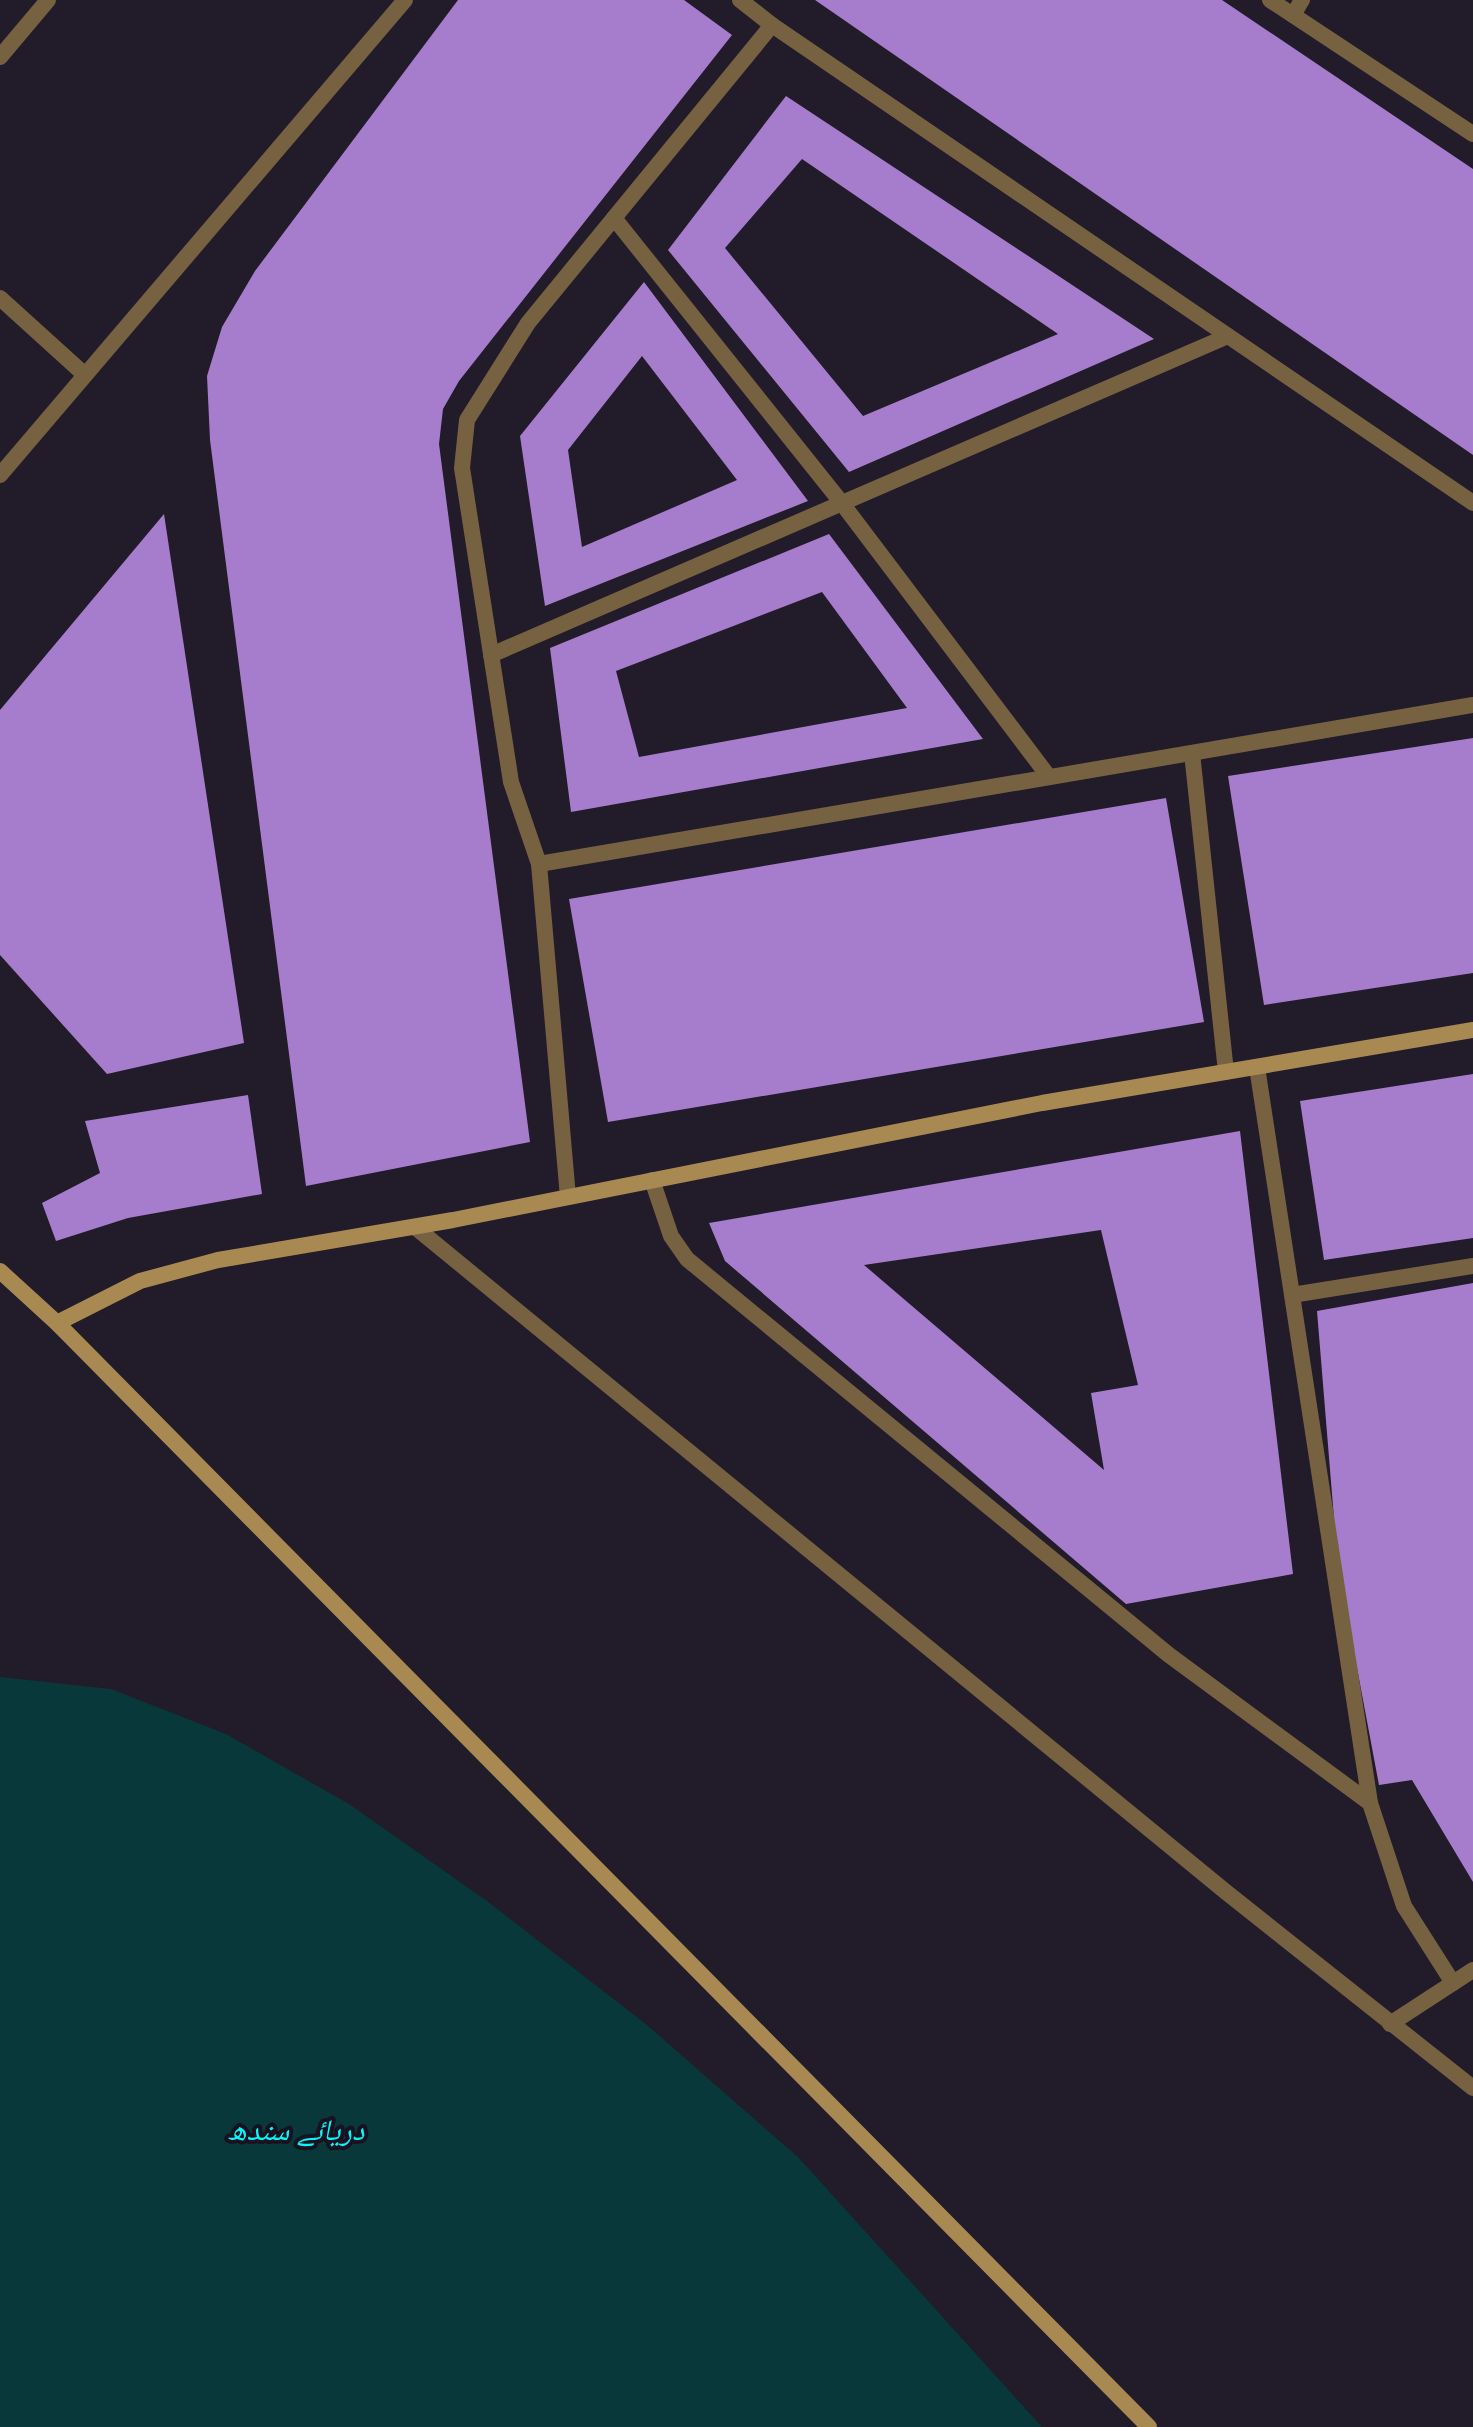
<svg xmlns="http://www.w3.org/2000/svg" width="1473" height="2427" font-family="Inter,'Noto Naskh Arabic',sans-serif">
<rect width="100%" height="100%" fill="#221b29"/>
<path fill="#083839" d="M 0,1677 L 111,1689 L 226,1734 L 349,1804 L 487,1901 L 647,2025 L 799,2158 L 1042,2427 L 0,2427 Z"/>
<g fill="#a67dcc" fill-rule="evenodd">
<path d="M 458,0 L 684,0 L 732,35 L 459,381 L 443,409 L 439,444 L 530,1142 L 306,1186 L 210,440 L 207,376 L 222,327 L 255,271 Z"/>
<path d="M 815,0 L 1222,0 L 1473,169 L 1473,455 Z"/>
<path d="M 786,96 L 1154,339 L 849,472 L 668,250 ZM 802,159 L 1058,334 L 863,416 L 725,248 Z"/>
<path d="M 644,282 L 808,501 L 545,606 L 520,436 ZM 642,356 L 737,480 L 582,547 L 568,450 Z"/>
<path d="M 164,514 L 244,1043 L 107,1074 L 0,955 L 0,710 Z"/>
<path d="M 829,534 L 983,739 L 571,812 L 550,648 ZM 822,592 L 907,708 L 639,757 L 616,671 Z"/>
<path d="M 1473,738 L 1473,973 L 1264,1005 L 1228,776 Z"/>
<path d="M 1166,798 L 1204,1022 L 608,1122 L 569,899 Z"/>
<path d="M 1473,1074 L 1473,1238 L 1324,1260 L 1300,1101 Z"/>
<path d="M 248,1095 L 262,1194 L 128,1218 L 56,1241 L 42,1203 L 100,1173 L 85,1121 Z"/>
<path d="M 1240,1131 L 1293,1574 L 1126,1604 L 725,1261 L 709,1223 ZM 1101,1230 L 1138,1385 L 1091,1393 L 1104,1470 L 864,1265 Z"/>
<path d="M 1473,1283 L 1473,1882 L 1412,1780 L 1379,1785 L 1338,1567 L 1317,1311 Z"/>
</g>
<g fill="none" stroke-linecap="round" stroke-linejoin="round">
<g stroke="#766241" stroke-width="16">
<path d="M 740,0 L 772,25 L 1473,503"/>
<path d="M 1270,0 L 1473,134"/>
<path d="M 0,57 L 48,0"/>
<path d="M 614,218 L 841,502 L 1049,777"/>
<path d="M 0,298 L 85,375"/>
<path d="M 0,475 L 405,0"/>
<path d="M 491,655 L 1228,336"/>
<path d="M 1192,753 L 1226,1072"/>
<path d="M 539,864 L 1473,705"/>
<path d="M 1257,1067 L 1370,1803 L 1404,1906 L 1453,1983"/>
<path d="M 652,1180 L 671,1236 L 687,1259 L 1169,1655 L 1370,1803"/>
<path d="M 568,1197 L 539,864 L 511,782 L 462,468 L 467,420 L 528,323 L 772,25"/>
<path d="M 415,1227 L 1226,1892 L 1473,2088"/>
<path d="M 1292,1295 L 1473,1266"/>
<path d="M 1390,2024 L 1473,1970"/>
</g>
<path stroke="#766241" stroke-width="16" d="M 1293,15 L 1302,0"/>
<g stroke="#a98952" stroke-width="16">
<path d="M 0,1271 L 57,1323 L 1149,2427"/>
<path d="M 57,1323 L 140,1281 L 218,1260 L 453,1220 L 1042,1103 L 1473,1030"/>
</g>
</g>
<g text-anchor="middle" stroke-width="8" stroke-linejoin="round" paint-order="stroke">
<g font-size="30" font-style="italic" fill="#02f9fb" stroke="#19111f">
<text x="296" y="2140">دریائے سندھ</text>
</g>
</g>
</svg>
